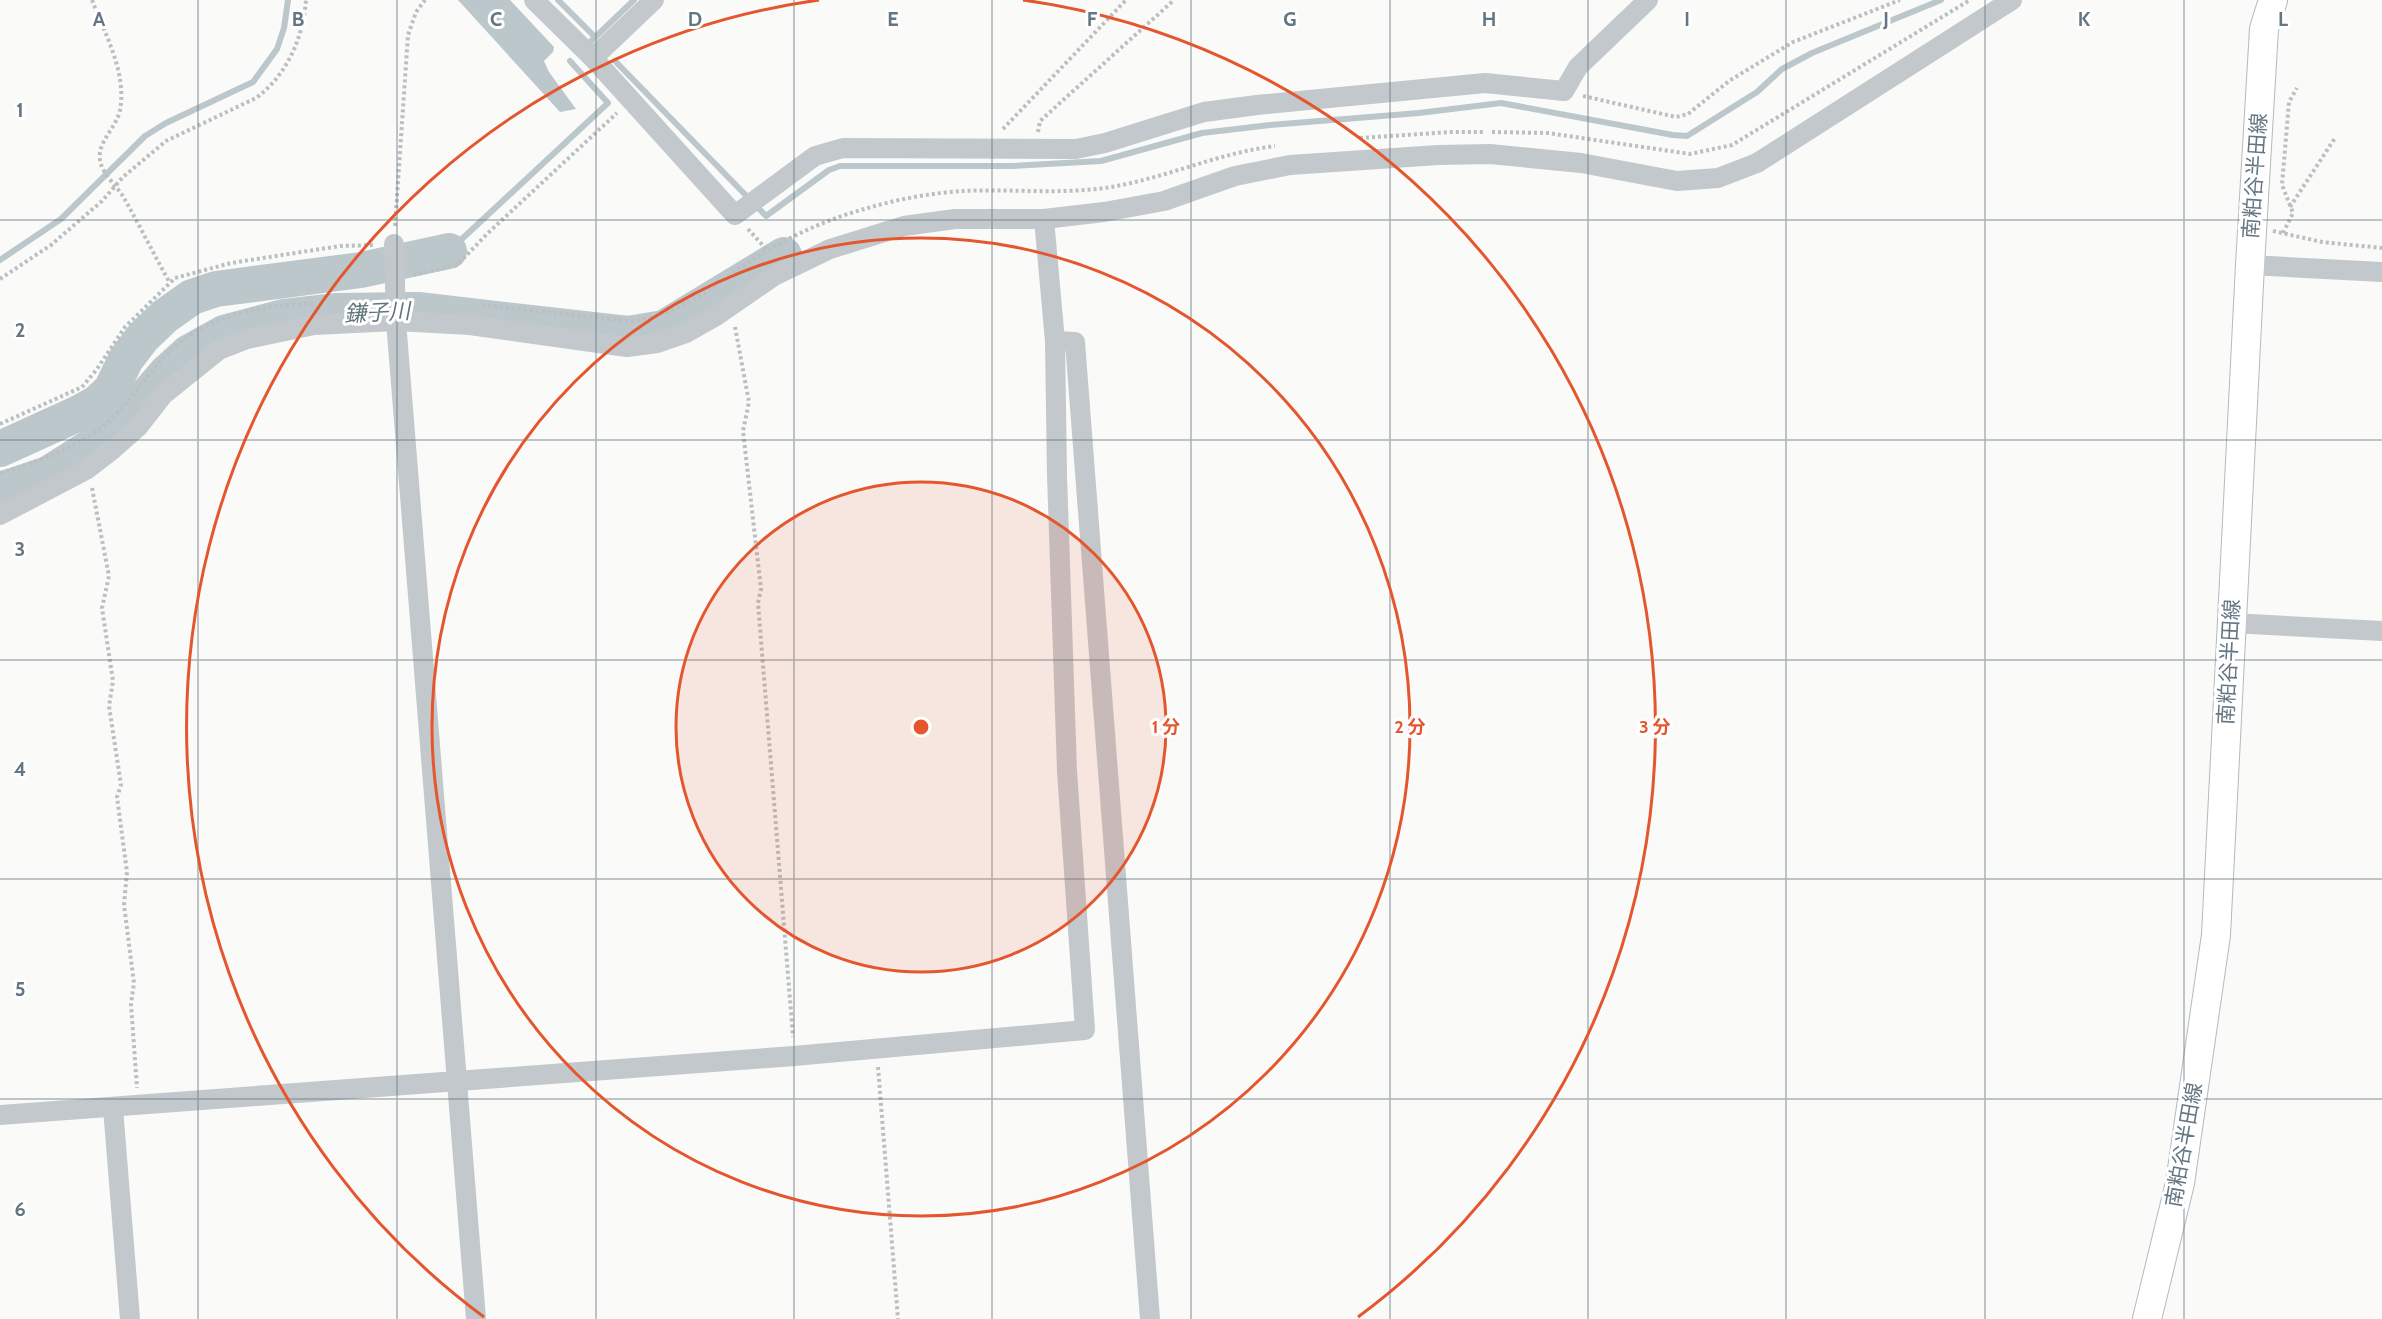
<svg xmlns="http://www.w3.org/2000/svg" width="2382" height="1319" font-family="Cabin,'Noto Sans JP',sans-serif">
<rect width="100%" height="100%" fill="#fafaf8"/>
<path fill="#bbc7cb" d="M 458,0 L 510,0 L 554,47 L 553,52 L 544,61 L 549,72 L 576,109 L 560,112 Z"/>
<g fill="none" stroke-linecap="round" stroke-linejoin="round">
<g stroke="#bbc7cb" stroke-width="6">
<path d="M 558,0 L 595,37"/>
<path d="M 587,45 L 634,0"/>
<path d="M 615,61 L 766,216 L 829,170 L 840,166 L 1013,166 L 1101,161 L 1202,133 L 1270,125 L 1419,113 L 1501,103 L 1673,135 L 1687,136 L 1757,92 L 1782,69 L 1812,53 L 1941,0"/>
<path d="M 449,251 L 608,103 L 570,61"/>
<path d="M 0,260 L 61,219 L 145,136 L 166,123 L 253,82 L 277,49 L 284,28 L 288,0"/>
<path d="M 0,490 L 4,489"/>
</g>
<g stroke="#bbc7cb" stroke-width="36">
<path d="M 0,449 L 77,414 L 97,403 L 111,390 L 126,359 L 143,337 L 165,316 L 192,297 L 216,289 L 361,270 L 449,251"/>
<path d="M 4,489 L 48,474 L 116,431 L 167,372 L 188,353 L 224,333 L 284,317 L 337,311 L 418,310 L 628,334 L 664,328 L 784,255"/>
</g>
<g stroke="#b3babf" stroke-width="30">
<path id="secondary" d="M 2147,1319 L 2180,1183 L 2216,935 L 2250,265 L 2264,29 L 2273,0"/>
</g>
<g stroke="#bbbfc2" stroke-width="4" stroke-dasharray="3 3" stroke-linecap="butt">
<path d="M 92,0 C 105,34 127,73 120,110 C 117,127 97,142 100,160 C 102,174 117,186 124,198 C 140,226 154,255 170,283"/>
<path d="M 1583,96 L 1676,117 L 1688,114 L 1729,81 L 1793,42 L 1900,0"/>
<path d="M 1003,129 L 1126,0"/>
<path d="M 1038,132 L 1040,121 L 1174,0"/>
<path d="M 1492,132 L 1548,133 L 1690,154 L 1732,145 L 1970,0"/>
<path d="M 1360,138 L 1451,132 L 1485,132"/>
<path d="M 2290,207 L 2335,138"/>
<path d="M 395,226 L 408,35 L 416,12 L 425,0"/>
<path d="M 748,229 L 767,250"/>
<path d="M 2273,231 L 2322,242 L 2382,248"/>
<path d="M 2283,233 L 2293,213 L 2282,185 L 2289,102 L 2297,88"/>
<path d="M 413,275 L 457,265 L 488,233 L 617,113"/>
<path d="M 0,279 L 51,245 L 102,201 L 123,177 L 166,141 L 256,98 C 287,75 303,38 306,0"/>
<path d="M 482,305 L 628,321 C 685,318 721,277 768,250 C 799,232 834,217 868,208 C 898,199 932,193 962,191 C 1003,189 1044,193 1085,190 C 1150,186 1210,154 1275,146"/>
<path d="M 735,327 L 749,402 L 743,431 L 761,589 L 758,603 L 793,1037"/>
<path d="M 0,424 L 82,387 L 97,369 L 125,327 L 175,278 L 231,263 L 340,246 L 375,245"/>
<path d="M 0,473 C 37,462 72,450 103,426 C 127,407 143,380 163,358 C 200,317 260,304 313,304"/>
<path d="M 92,488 L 109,576 L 102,608 L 113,681 L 109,706 L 121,785 L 117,797 L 127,872 L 124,905 L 134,983 L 131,1004 L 137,1088"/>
<path d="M 878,1067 L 898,1319"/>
</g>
<g stroke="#c3c8cc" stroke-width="20">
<path d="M 534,0 L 593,58 L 735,215 L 815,156 L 843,148 L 1076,149 L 1105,143 L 1204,112 L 1257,105 L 1485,83 L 1564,91 L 1578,67 L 1648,0"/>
<path d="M 593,58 L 654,0"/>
<path d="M 394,244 L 396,321 L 476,1319"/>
<path d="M 2250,265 L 2382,272"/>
<path d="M 1055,341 L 1075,342 L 1150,1319"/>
<path d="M 0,515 L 86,470 L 112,450 L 138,427 L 163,395 L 219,350 L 247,339 L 314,325 L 396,321 L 470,325 L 627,347 L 657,343 L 686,333 L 716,316 L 774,276 L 830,249 L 904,226 L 955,219 L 1044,219 L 1104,212 L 1164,201 L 1235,176 L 1290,165 L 1438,155 L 1490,154 L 1581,163 L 1677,181 L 1718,178 L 1757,163 L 2012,0"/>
<path d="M 2231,623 L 2382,631"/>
<path d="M 113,1108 L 130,1319"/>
<path d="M 0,1115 L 794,1056 L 1085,1030 L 1067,771 L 1057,475 L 1055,341 L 1044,219"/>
</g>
<use href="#secondary" stroke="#fff" stroke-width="28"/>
</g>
<path fill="none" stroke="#657683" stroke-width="1.5" stroke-opacity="0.55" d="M 198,0 L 198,1319M 397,0 L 397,1319M 596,0 L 596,1319M 794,0 L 794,1319M 992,0 L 992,1319M 1191,0 L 1191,1319M 1390,0 L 1390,1319M 1588,0 L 1588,1319M 1786,0 L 1786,1319M 1985,0 L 1985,1319M 2184,0 L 2184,1319M 0,220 L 2382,220M 0,440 L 2382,440M 0,660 L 2382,660M 0,879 L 2382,879M 0,1099 L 2382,1099"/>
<circle cx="921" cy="727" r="245" fill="#e4572e" fill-opacity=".12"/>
<g fill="none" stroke="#e4572e" stroke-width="3">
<circle cx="921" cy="727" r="245"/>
<circle cx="921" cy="727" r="489"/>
<path d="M484 1317A734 734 0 0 1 819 0M1023 0A734 734 0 0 1 1358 1317"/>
</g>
<g text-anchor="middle" stroke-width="6" stroke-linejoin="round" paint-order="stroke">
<g font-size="21" fill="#657683" stroke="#fff">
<text transform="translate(2255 176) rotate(-86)" y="7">南粕谷半田線</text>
<text transform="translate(2229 662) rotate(-87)" y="7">南粕谷半田線</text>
<text transform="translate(2184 1145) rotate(-80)" y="7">南粕谷半田線</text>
</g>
<g font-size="22" font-style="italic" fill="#60757c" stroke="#fff">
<text transform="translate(377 312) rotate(-3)" y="8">鎌子川</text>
</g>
</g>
<g font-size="20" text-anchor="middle" font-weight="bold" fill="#657683" stroke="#fff" stroke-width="6" stroke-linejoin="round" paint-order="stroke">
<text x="99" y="26">A</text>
<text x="298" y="26">B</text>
<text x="496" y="26">C</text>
<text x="695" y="26">D</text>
<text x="893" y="26">E</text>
<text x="1092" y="26">F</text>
<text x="1290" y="26">G</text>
<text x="1489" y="26">H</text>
<text x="1687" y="26">I</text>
<text x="1886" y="26">J</text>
<text x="2084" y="26">K</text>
<text x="2283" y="26">L</text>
<text x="20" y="117">1</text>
<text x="20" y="337">2</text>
<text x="20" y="556">3</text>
<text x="20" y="776">4</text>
<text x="20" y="996">5</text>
<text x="20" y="1216">6</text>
</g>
<circle cx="921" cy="727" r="9" fill="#e4572e" stroke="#fff" stroke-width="3"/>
<g font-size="18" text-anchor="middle" font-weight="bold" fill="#e4572e" stroke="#fff" stroke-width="6" stroke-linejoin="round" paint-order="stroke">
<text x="1166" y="733">1 分</text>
<text x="1410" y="733">2 分</text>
<text x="1655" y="733">3 分</text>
</g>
</svg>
